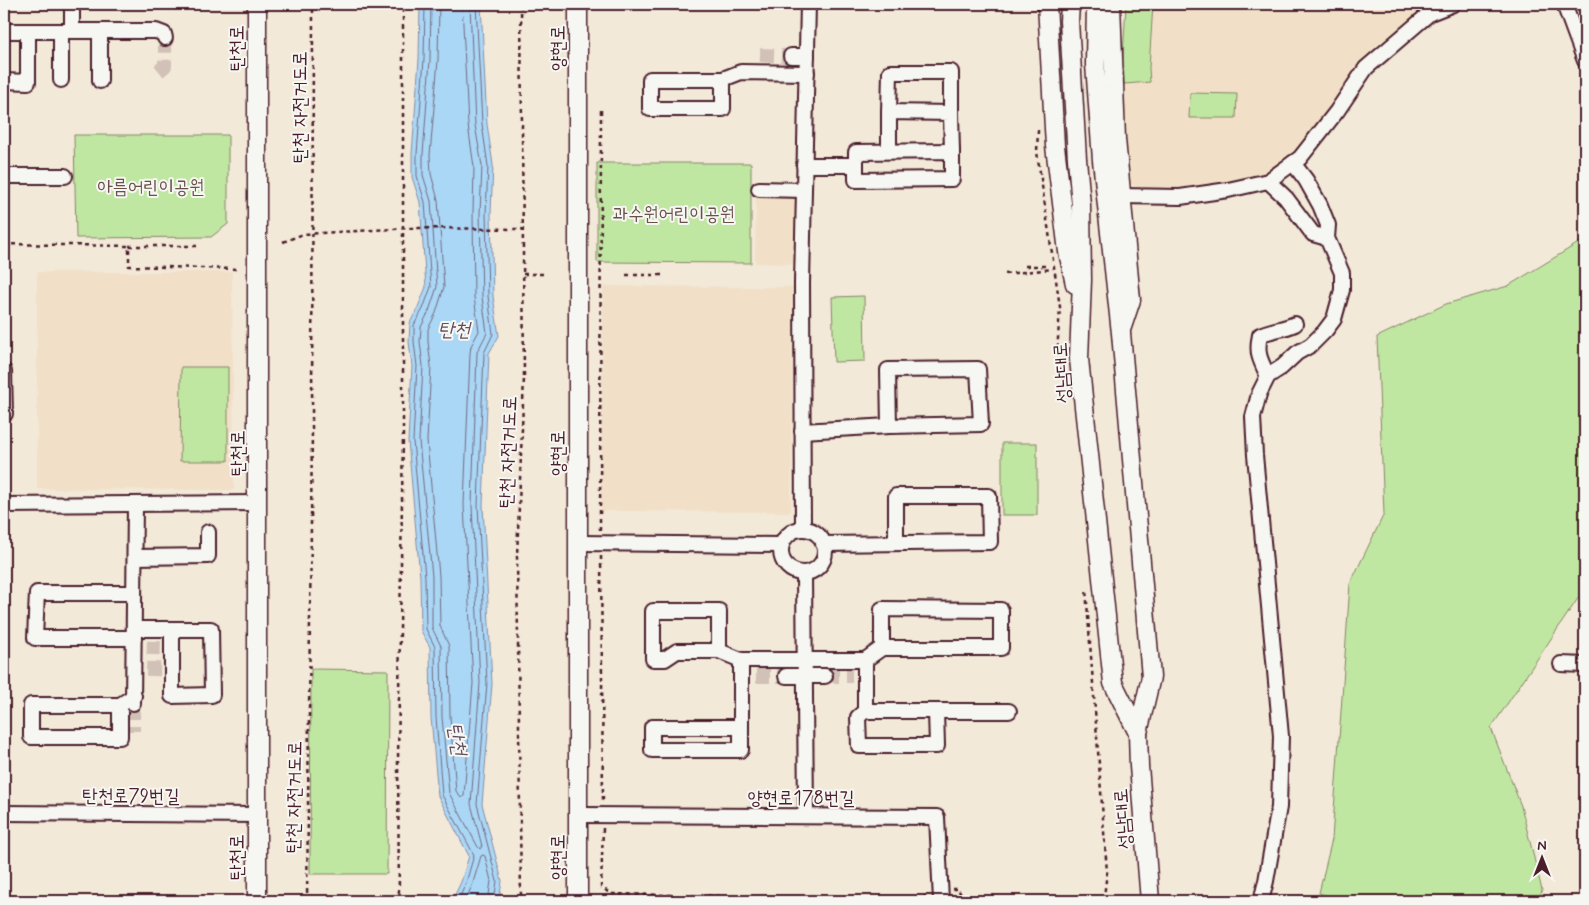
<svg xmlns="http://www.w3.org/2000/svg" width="1589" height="905" font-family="Mynerve,'Poor Story',sans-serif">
<rect width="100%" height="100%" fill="#f3e9d9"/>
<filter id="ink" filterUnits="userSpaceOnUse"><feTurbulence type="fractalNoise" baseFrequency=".02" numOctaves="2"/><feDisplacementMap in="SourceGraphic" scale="10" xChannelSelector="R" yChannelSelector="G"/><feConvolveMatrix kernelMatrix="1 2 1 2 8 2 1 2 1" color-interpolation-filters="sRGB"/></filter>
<g filter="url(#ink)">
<g fill="#f1e0c7">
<path d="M 1153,4 L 1433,4 L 1425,7 L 1374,48 L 1293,155 L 1264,174 L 1216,185 L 1140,189 L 1123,179 L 1124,84 L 1150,81 L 1149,68 Z"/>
<path d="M 756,193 L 800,194 L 799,264 L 755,263 Z"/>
<path d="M 37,272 L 232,272 L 234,490 L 37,489 Z"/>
<path d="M 603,286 L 793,287 L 791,512 L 601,511 Z"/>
</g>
<g fill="#c0e7a2" stroke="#858366">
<path d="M 1126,4 L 1153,4 L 1149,68 L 1150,82 L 1124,84 L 1123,59 Z"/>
<path d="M 1190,93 L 1237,94 L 1236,118 L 1189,118 Z"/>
<path d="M 74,135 L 228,135 L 228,224 L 211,237 L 76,238 Z"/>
<path d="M 597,163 L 751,163 L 751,263 L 597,262 Z"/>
<path d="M 1585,239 L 1585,588 L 1491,728 L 1521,806 L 1542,890 L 1539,901 L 1342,901 L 1319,893 L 1332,839 L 1350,584 L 1384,514 L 1377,337 L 1446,304 L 1508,286 Z"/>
<path d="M 864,296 L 865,361 L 834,362 L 832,297 Z"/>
<path d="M 181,367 L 228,367 L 228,461 L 180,461 Z"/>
<rect x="1002" y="443" width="35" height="72"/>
<path d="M 311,669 L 388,670 L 387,874 L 310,874 Z"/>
</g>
<path fill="#abd7f7" stroke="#848da5" d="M 420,4 L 481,4 L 487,124 L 493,165 L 491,213 L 493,296 L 499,336 L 489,353 L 483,505 L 492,684 L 482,804 L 502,881 L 499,901 L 452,901 L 461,882 L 469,856 L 438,796 L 431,717 L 430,647 L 421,631 L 420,577 L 408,441 L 412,366 L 409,342 L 410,323 L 418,307 L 426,287 L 420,202 L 412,177 L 412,154 L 419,59 Z"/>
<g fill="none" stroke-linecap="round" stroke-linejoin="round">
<g stroke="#71697d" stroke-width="1">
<path d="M 425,4 L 424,59 L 417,154 L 417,176 L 425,202 L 431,287 L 423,309 L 414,325 L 414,342 L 417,366 L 413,441 L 425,577 L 426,629 L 435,647 L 436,717 L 442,795 L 474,855 L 466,883 L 458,901"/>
<path d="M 431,4 L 430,60 L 423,154 L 423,175 L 431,201 L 437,287 L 429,311 L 421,327 L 420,342 L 423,366 L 419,441 L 432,576 L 432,628 L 441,646 L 442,717 L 449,793 L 478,847 L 480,849 L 482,846 L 471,804 L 480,683 L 472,505 L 477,352 L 487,333 L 482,297 L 480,213 L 482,166 L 475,125 L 470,4"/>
<path d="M 439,4 L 438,60 L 430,155 L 431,174 L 438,200 L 444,287 L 436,313 L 428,329 L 428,342 L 431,366 L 427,441 L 439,576 L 440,626 L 449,646 L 450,716 L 456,791 L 461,798 L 464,796 L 473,683 L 464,505 L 470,353 L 471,346 L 479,331 L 474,297 L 473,213 L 474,167 L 468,125 L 462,4"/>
<path d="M 476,4 L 482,124 L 488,166 L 486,213 L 488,296 L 493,334 L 484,353 L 478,505 L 487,683 L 477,804 L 497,881 L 494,901"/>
<path d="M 465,901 L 472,886 L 481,856 L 483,855 L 485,856 L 491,881 L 488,901"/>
</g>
<g stroke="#d1c1b6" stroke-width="14" stroke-dasharray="14 7" stroke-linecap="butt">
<path d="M 760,55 L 791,56"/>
<path d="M 159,71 L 165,66 L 165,38"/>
<path d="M 153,676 L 154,638"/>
<path d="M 756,676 L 786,676"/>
<path d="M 825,676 L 852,676"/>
<path d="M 133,705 L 133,731"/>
</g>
<g stroke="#4a1f2b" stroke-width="18">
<g id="minor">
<path d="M 1564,4 L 1585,61"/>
<path d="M 4,31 L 156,31 L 164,34 L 165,38"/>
<path d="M 72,31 L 72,4"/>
<path d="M 100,31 L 100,81"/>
<path d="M 791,56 L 807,56"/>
<path d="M 723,79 L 723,109 L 650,109 L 650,79 L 723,79 L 741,72 L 807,73"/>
<path d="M 61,80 L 61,31"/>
<path d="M 4,81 L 28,82 L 28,31"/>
<path d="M 889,112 L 890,72 L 951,72 L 951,113"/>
<path d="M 889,151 L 889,112 L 951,113 L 952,151"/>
<path d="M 804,165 L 856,165 L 856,152 L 952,151 L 952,179 L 856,180 L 856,165"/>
<path d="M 4,176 L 65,176"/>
<path d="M 1268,181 L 1286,198 L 1313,234 L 1327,238"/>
<path d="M 759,189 L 804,190"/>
<path d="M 1121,196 L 1180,197 L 1228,190 L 1268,181 L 1300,158 L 1337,111 L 1366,68 L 1430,13 L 1453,4"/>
<path d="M 4,371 L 5,414 L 4,414"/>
<path d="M 1268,376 C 1260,360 1256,353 1260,335 C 1273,329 1282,330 1295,324"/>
<path d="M 802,431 L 889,426 L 981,424 L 978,369 L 888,370 L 889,426"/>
<path d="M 4,505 L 258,503"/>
<path d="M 803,529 L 802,283 L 808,4"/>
<circle cx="803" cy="551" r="22"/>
<path d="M 579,543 L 781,545"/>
<path d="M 823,544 L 990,542 L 989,496 L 896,496 L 896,543"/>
<path d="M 135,557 L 208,556 L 208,532"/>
<path d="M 804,573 L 806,816"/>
<path d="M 134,629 C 160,629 185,629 211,629 L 212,695 L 172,696 L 172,629"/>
<path d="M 134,638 L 35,638 L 37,593 L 134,593"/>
<path d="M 719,651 L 677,651 L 665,659 L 653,659 L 653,611 L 719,611 L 719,651 L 741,660 L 865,660 L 882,648 L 1001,648 L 1001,610 L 882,609 L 882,648"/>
<path d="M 741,660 L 741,750 L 652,750 L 652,727 L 741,727"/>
<path d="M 865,660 L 865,711 L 858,717 L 859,746 L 937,746 L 936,711"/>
<path d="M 1561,664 L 1585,665"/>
<path d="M 786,676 L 825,676"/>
<path d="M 133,703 L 135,504"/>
<path d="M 120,705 L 120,737 L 31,737 L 31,705 L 120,705 L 134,696"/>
<path d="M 865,711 L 1009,711"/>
<path d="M 4,813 L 257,815"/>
<path d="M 579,815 L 937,817 L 941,901"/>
<path d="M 1261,901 L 1266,881 L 1279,807 L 1281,736 L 1255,455 L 1253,417 L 1259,394 L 1268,376 L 1282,367 L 1297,353 L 1311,345 L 1325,331 L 1334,319 L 1342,290 L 1342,273 L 1327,238 L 1328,225 L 1320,205 L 1306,180 L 1293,163"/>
</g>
</g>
<g stroke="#4a1f2b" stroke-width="21">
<g id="major">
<path d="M 1047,4 L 1055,146 L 1068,252 L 1075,284"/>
<path d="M 1070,4 L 1069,21 L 1077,159 L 1081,205 L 1082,280 L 1079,359 L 1113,683 L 1138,733"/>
<path d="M 1096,4 L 1095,64 L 1102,160 L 1121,333 L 1151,677 L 1138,733 L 1139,766 L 1150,901"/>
<path d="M 1111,4 L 1116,139 L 1131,300 L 1122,327"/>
<path d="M 257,901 L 257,4"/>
<path d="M 578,901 L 578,4"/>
</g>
</g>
<g stroke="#4a1f2b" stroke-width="2.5" stroke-dasharray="4 4" stroke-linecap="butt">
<path d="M 521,4 L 524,377 L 517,556 L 521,901"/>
<path d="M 1038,130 L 1037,152 L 1060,307 L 1057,354 L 1067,399"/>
<path d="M 283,242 L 303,234 L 410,228 L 522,229"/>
<path d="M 4,244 L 129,246 L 129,266 L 237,269"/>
<path d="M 129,246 L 198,246"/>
<path d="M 1025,266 L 1046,266"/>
<path d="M 523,274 L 546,274"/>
<path d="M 1005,274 L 1053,269"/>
<path d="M 626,275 L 662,275"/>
<path d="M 600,530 L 601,107"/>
<path d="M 601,556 L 603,803"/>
<path d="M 603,828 L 601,887 L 611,894 L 922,900 L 927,894"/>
<path d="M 952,889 L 958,889 L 963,899 L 990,901"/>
<path d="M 307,901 L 312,430 L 313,4"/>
<path d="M 399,901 L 398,760 L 403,435 L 403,4"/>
<path d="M 1038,901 L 1104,897 L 1107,872 L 1086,589"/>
</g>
<use href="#minor" stroke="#f6f6f2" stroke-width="14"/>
<use href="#major" stroke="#f6f6f2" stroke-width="18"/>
</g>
</g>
<g text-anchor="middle" stroke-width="4" stroke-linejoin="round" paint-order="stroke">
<g font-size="19" fill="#4a1f2b" stroke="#f6f6f2">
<text transform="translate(236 48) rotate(-90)" y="7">탄천로</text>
<text transform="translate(557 48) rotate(-90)" y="7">양현로</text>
<text transform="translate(299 107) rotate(-90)" y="7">탄천 자전거도로</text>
<text transform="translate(1061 373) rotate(-94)" y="7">성남대로</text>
<text transform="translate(507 452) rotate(-88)" y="7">탄천 자전거도로</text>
<text transform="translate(237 453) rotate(-90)" y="7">탄천로</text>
<text transform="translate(557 453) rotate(-90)" y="7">양현로</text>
<text x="131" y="802">탄천로79번길</text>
<text transform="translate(293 797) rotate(-89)" y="7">탄천 자전거도로</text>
<text x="801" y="804">양현로178번길</text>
<text transform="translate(1122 819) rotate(-95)" y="7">성남대로</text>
<text transform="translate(236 857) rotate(-90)" y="7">탄천로</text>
<text transform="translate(557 857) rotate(-90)" y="7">양현로</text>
</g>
<g font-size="19" fill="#685149" stroke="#f6f6f2">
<text x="151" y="193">아름어린이공원</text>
<text x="674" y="220">과수원어린이공원</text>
</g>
<g font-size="20" font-style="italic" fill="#624d5e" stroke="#f6f6f2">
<text x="454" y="336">탄천</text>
<text transform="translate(458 739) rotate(80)" y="7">탄천</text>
</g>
</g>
<rect width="1589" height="905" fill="none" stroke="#f6f6f2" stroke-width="20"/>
<rect x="10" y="10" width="1569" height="885" fill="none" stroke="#4a1f2b" stroke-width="2" filter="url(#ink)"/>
<g transform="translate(1542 858)" stroke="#f6f6f2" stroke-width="4" paint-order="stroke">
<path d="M0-4L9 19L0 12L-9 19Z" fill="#4a1f2b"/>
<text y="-8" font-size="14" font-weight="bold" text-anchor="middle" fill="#4a1f2b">N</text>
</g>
</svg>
